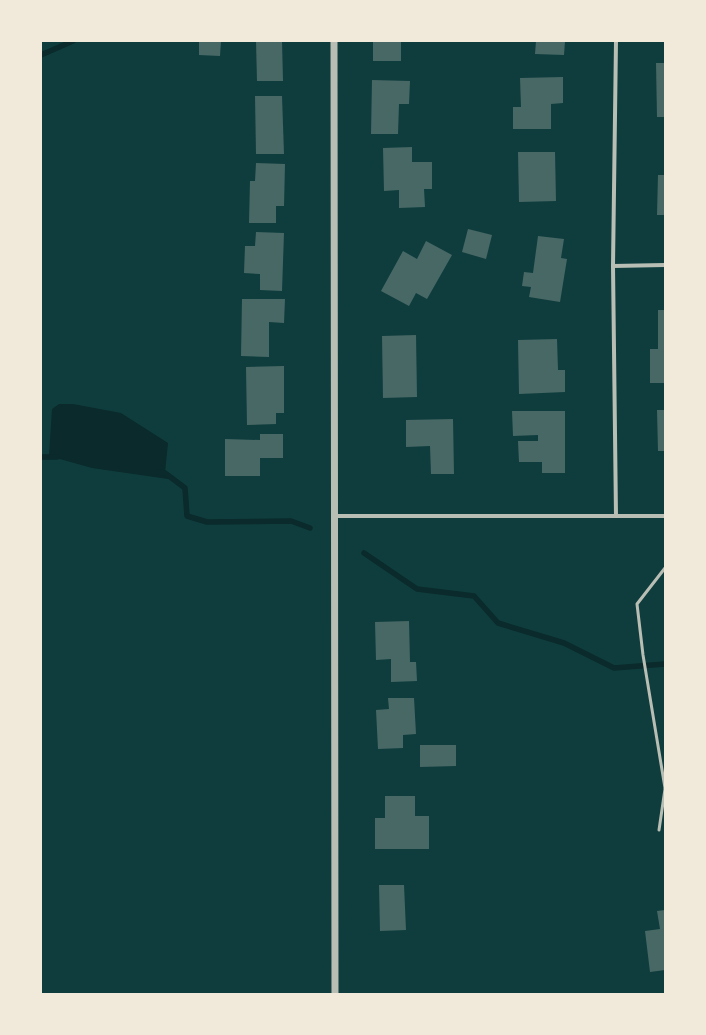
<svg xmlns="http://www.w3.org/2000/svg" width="706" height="1035" font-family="Ubuntu,sans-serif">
<rect width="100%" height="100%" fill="#0f3d3e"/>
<path fill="#0a2a2b" d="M 59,404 L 73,404 L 121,413 L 168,443 L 165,473 L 175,480 L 92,468 L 49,456 L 52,409 Z"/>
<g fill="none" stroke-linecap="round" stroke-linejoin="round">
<g stroke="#0a2a2b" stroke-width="5.5">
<path d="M 41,55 L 73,41"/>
<path d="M 41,457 L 57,457"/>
<path d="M 158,472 L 165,473 L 185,488 L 187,516 L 207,522 L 291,521 L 310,528"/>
<path d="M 364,553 L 417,589 L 474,596 L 498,623 L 564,643 L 614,668 L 665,664"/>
</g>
</g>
<g fill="#486865">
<path d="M 199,41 L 221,41 L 220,56 L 199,55 Z"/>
<path d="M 256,41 L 282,41 L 283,81 L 257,81 Z"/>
<rect x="373" y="41" width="28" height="20"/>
<path d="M 536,41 L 565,41 L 564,55 L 535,54 Z"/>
<path d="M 656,63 L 665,63 L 665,117 L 657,117 Z"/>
<path d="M 563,77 L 563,103 L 551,104 L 551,129 L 513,129 L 513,107 L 521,107 L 520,78 Z"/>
<path d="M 372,80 L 410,81 L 409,104 L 399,104 L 398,134 L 371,134 Z"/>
<path d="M 255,96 L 282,96 L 284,154 L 256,154 Z"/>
<path d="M 412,147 L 412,162 L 432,162 L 432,189 L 424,189 L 425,207 L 399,208 L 399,190 L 384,191 L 383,148 Z"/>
<path d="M 518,152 L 555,152 L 556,201 L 519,202 Z"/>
<path d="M 256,163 L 285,164 L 284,206 L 276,206 L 276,223 L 249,223 L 250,181 L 255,181 Z"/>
<path d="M 658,175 L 665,175 L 665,215 L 657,215 Z"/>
<path d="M 468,229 L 492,235 L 486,259 L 462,252 Z"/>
<path d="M 256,232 L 284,233 L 282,291 L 260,290 L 260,274 L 244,273 L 245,246 L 255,246 Z"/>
<path d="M 538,236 L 564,239 L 561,258 L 567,259 L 560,302 L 529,297 L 531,287 L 522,286 L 524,272 L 533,273 Z"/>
<path d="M 426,241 L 452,255 L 427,299 L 416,293 L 409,306 L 381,291 L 403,251 L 417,259 Z"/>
<path d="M 242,299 L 285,299 L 284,323 L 269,322 L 269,357 L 241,356 Z"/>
<path d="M 658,310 L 665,310 L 665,383 L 650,383 L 650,349 L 658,349 Z"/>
<path d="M 416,335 L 417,397 L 383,398 L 382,336 Z"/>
<path d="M 557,339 L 558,370 L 565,370 L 565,392 L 519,394 L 518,340 Z"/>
<path d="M 284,366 L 284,413 L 276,413 L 276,424 L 247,425 L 246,367 Z"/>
<path d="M 657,410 L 665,410 L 665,451 L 658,451 Z"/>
<path d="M 512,411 L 565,411 L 565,473 L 542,473 L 542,462 L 519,462 L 518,441 L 538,441 L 538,435 L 513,436 Z"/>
<path d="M 453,419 L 454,474 L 431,474 L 430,446 L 406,447 L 406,420 Z"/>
<path d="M 260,434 L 283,434 L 283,458 L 260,458 L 260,476 L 225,476 L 225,439 L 260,440 Z"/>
<path d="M 409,621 L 410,662 L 416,662 L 417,681 L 391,682 L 391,659 L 376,660 L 375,622 Z"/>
<path d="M 388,698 L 414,698 L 416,734 L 403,735 L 403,748 L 378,749 L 376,710 L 389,709 Z"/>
<path d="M 420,745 L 456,745 L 456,766 L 420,767 Z"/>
<path d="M 385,796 L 415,796 L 415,816 L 429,816 L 429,849 L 375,849 L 375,818 L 385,818 Z"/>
<path d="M 379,885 L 404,885 L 406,930 L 380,931 Z"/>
<path d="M 665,910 L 665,970 L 650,972 L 645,931 L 660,929 L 657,911 Z"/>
</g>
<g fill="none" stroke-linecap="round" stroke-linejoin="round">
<g stroke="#b8beb3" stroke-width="3">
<path d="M 665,568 L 637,604 L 643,655 L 665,788"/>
<path d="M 659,830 L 665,789"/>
</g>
<g stroke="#b8beb3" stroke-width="4">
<path d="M 613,266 L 665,265"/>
<path d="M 335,516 L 665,516"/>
<path d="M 616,516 L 613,266 L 616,41"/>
</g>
<path stroke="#b8beb3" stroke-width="7" d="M 334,41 L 335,994"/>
</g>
<rect width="706" height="1035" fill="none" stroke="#f1e9da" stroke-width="84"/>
</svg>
